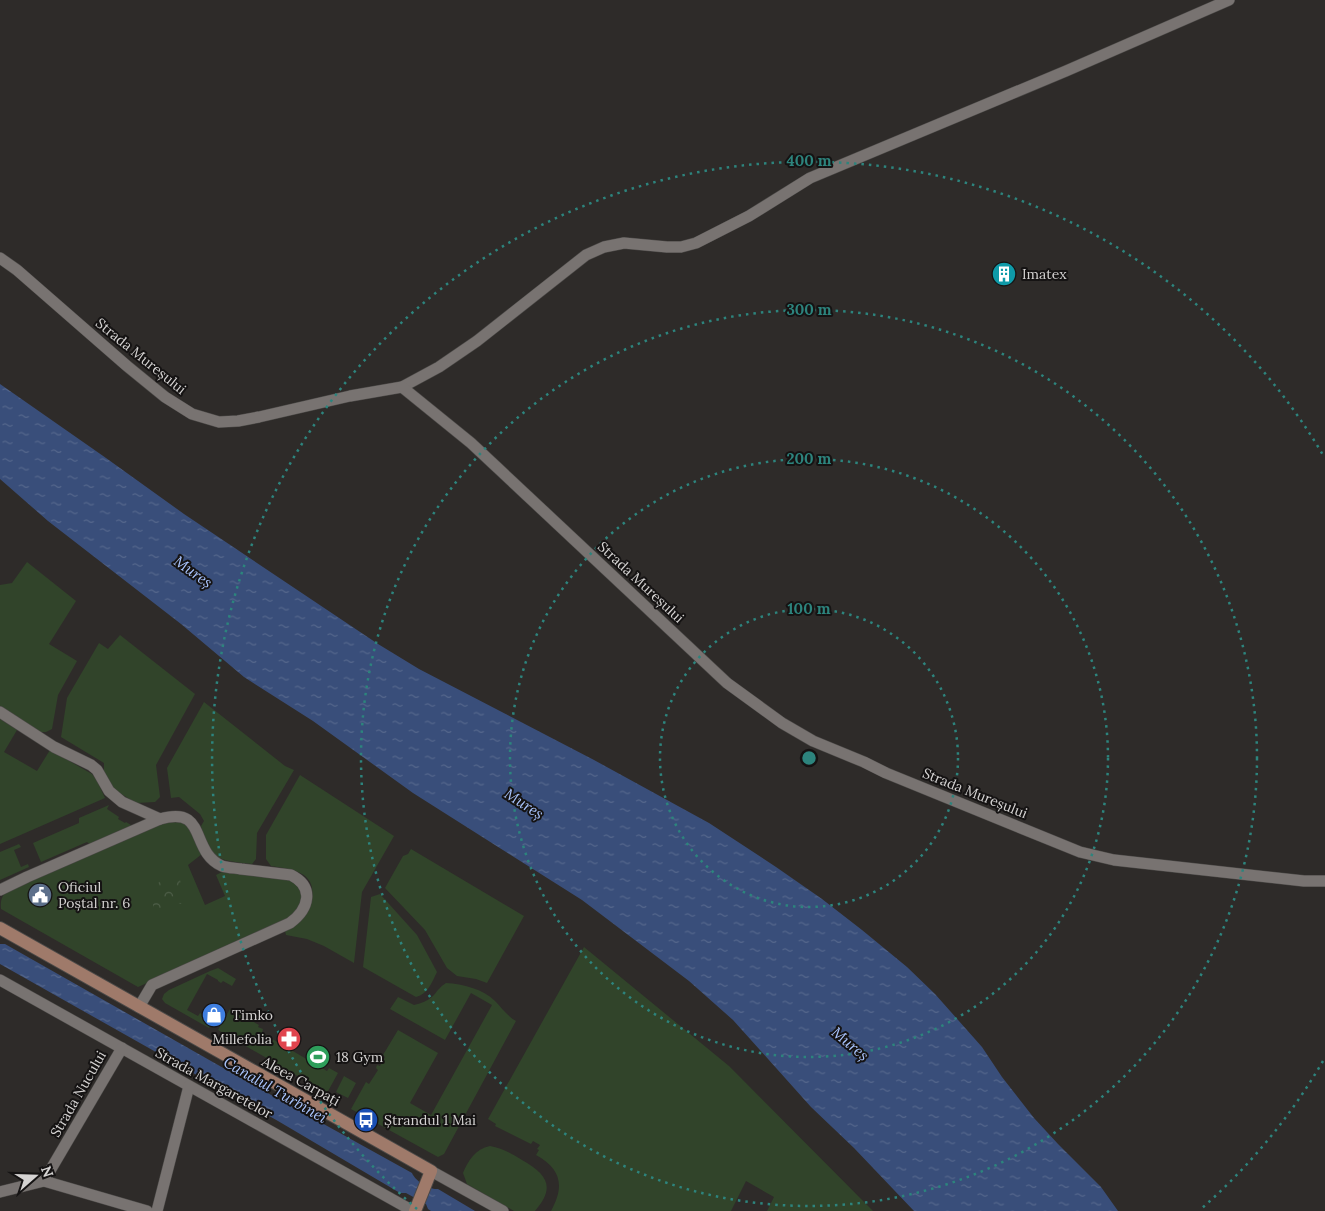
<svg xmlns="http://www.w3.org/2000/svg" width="1325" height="1211" font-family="Lora,serif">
<defs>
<pattern id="park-crowns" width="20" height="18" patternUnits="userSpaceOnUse" patternTransform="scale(1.25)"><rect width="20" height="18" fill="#31442a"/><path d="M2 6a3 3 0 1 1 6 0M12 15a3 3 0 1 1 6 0" fill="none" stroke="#4e5e48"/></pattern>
<pattern id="water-ripples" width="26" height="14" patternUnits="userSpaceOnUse" patternTransform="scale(1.25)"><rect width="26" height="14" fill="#394e7a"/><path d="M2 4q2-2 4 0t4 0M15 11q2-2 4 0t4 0" fill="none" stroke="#55678c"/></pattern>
</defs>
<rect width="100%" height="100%" fill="#2e2b29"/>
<g fill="#31442a">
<path d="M 27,562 L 76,601 L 49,644 L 77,661 L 58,695 L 52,729 L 46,732 L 40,732 L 0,707 L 0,585 L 12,583 Z"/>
<path d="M 120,635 L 195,694 L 156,765 L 160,797 L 155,802 L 136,803 L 113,789 L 104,773 L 104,763 L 61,737 L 67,698 L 99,643 L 108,649 Z"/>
<path d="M 204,702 L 285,766 L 294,770 L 257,833 L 256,859 L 252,864 C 218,860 211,861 201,826 L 204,821 L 200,814 L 179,797 L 171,798 L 167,768 Z"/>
<path d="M 0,719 L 17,730 L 4,752 L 37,771 L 50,750 L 92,774 L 97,781 L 105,798 L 0,844 Z"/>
<path d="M 300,775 L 394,836 L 362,892 L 354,963 L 324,946 L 307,939 L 286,935 L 285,931 L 312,897 C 316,871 290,869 271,866 L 266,859 L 266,835 Z"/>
<path d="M 109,805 L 107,809 L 119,817 L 118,819 L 125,823 L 126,822 L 131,825 L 129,828 L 91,845 L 87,842 L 41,862 L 33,843 L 79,823 L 79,818 Z"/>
<path d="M 177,820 L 190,827 L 202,854 L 188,865 L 205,905 L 225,896 L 216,875 L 222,872 L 288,879 C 311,889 302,906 289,920 L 138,987 L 1,909 C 0,901 2,895 8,890 L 168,821 Z"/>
<path d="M 19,844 L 21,847 L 14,850 L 21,867 L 28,864 L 29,867 L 0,880 L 0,852 Z"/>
<path d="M 411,849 L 524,916 L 487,983 L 476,979 L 457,976 L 447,968 L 425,930 L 385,888 L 403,856 L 408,854 Z"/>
<path d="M 380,894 L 417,935 L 437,972 C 432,982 428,994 416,997 L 363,967 L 371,897 Z"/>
<path d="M 584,947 L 729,1066 L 873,1211 L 767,1211 L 774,1197 L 746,1181 L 731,1211 L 551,1211 C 565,1186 561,1169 536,1155 L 539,1150 L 537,1149 L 540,1145 L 533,1141 L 531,1144 L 495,1126 L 496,1124 L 488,1119 Z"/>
<path d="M 218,968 L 236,979 L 232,986 L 223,981 L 221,983 L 218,981 L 218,980 L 207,974 L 187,1010 L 198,1016 L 200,1013 L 205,1016 L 203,1019 L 211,1024 L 209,1028 L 165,1003 L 162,999 L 164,994 L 169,990 L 210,971 Z"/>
<path d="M 446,983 C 463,984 483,989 495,1001 C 502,1008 507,1016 516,1021 L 444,1154 L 438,1157 L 351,1109 L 366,1082 L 369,1084 L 378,1070 L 376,1068 L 377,1065 L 380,1066 L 385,1057 L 383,1055 L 398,1030 L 438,1053 L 410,1103 L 431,1115 L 492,1005 L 471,993 L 445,1040 L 390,1009 L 398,997 L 414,1005 C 422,1003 428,1001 434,995 C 438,990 440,987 446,983 Z"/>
<path d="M 230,1009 L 259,1025 L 258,1027 L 263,1029 L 262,1033 L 327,1071 L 329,1068 L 338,1073 L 327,1093 L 218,1030 Z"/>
<path d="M 344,1076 L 356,1083 L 348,1098 L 336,1092 Z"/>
<path d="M 490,1146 C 502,1148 512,1154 522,1160 C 547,1174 556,1187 535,1211 L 514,1211 L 467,1184 L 463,1173 C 468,1161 475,1149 490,1146 Z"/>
</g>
<path fill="url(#park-crowns)" d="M 166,876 L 180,879 L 183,897 L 181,904 C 171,903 168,906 164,914 L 157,916 C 153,909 153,902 150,895 L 157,884 Z"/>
<g fill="url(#water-ripples)">
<path d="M 0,384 L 106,458 L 184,514 L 378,644 L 419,669 L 594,760 L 709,823 L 776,867 L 822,899 L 862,930 L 907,967 L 935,994 L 982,1047 L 1002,1077 L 1034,1118 L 1058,1144 L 1101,1187 L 1118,1211 L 914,1211 L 854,1148 L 811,1107 L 733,1020 L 689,981 L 582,900 L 413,793 L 313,721 L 244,677 L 181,624 L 48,521 L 0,479 Z"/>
<path d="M 0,944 L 5,944 L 255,1086 L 412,1173 C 415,1181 430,1190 438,1189 L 475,1211 L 431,1211 L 428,1209 L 426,1204 L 406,1193 L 400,1193 L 278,1121 L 0,964 Z"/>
</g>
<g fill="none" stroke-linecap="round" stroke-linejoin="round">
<g stroke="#4b4947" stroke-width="12">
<g id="street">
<path d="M 0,258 L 17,270 L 127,366 L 165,397 L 192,414 L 219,422 L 238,421 L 259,417 L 350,396 L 402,387 L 439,367 L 477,341 L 586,255 L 604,247 L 624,243 L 667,247 L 681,247 L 696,243 L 749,216 L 810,178 L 1066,71 L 1229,0"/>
<path d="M 402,387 L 471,443 L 727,683 L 782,723 L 813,741 L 864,762 L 886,773 L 1080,852 L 1114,860 L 1304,881 L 1325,881"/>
<path d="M 0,712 L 54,747 L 91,765 L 97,770 L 109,791 L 122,802 L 160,819"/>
<path d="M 0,890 L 27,877 L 160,819 C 208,805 189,851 222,866 C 228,868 236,868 241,869 C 258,871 274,873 291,875 C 315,887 309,909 290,923 L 152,985 L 139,1007"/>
<path d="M 0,980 L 413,1211"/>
<path d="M 431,1171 L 503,1211"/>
<path d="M 44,1181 L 122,1048"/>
<path d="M 0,1192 L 44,1181 L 147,1211"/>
<path d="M 157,1211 L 189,1086"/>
</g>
</g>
<g stroke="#4b4947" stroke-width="14">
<path id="secondary" d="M 0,928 L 431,1171 L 415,1211"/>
</g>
<use href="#street" stroke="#787371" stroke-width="11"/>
<use href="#secondary" stroke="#9f7a6a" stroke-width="12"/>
</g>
<g fill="none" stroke="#2d847d" stroke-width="2.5" stroke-dasharray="2.5 5">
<circle cx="809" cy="758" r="149"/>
<circle cx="809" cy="758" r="299"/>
<circle cx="809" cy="758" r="448"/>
<path d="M1323 1061A597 597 0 0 1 1201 1209M417 1209A597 597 0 1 1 1323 455"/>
</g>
<defs>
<g id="building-disc" transform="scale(1.25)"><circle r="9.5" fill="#0f9aa8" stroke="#151313"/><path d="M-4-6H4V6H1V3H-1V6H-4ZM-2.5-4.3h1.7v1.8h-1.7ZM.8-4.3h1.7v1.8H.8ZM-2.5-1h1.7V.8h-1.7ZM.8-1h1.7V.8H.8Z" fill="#fff"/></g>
<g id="civic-disc" transform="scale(1.25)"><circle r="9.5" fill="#5c6f8a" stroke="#151313"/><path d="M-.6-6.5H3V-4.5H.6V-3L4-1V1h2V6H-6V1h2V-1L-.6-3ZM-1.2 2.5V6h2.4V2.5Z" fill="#fff"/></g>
<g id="shop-disc" transform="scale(1.25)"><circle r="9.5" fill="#3f7fe0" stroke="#151313"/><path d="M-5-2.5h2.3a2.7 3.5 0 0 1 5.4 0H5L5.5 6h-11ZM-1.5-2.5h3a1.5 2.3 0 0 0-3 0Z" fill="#fff"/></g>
<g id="pharmacy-disc" transform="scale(1.25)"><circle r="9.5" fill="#e0444e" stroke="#151313"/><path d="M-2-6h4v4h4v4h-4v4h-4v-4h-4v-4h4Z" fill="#fff"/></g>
<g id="stadium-disc" transform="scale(1.25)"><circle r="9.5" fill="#2e9e5b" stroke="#151313"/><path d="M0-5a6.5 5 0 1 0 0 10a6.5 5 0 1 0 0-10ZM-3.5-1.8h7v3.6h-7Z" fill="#fff"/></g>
<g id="bus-disc" transform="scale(1.25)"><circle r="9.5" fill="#1a4fb4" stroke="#151313"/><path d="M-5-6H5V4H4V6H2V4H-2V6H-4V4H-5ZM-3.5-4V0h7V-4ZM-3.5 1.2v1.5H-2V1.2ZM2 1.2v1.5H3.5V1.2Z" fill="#fff"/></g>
</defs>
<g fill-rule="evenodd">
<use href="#building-disc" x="1004" y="274"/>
<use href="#civic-disc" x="40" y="895"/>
<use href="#shop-disc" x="214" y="1015"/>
<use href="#pharmacy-disc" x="289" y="1039"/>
<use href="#stadium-disc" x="318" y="1057"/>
<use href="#bus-disc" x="366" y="1120"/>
</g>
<g text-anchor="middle" stroke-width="4" stroke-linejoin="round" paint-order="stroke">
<g font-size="14" fill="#d5d3d2" stroke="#151313" text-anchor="start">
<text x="1022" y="279">Imatex</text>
<text x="58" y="892">Oficiul<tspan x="58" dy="16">Poștal nr. 6</tspan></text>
<text x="232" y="1020">Timko</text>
<text x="272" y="1044" text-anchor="end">Millefolia</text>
<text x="336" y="1062">18 Gym</text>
<text x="384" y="1125">Ștrandul 1 Mai</text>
</g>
<g font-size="14" fill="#d5d3d2" stroke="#151313">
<text transform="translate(141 356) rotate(39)" y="5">Strada Mureșului</text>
<text transform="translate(641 582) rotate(43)" y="5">Strada Mureșului</text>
<text transform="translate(975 793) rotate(22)" y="5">Strada Mureșului</text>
<text transform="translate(301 1081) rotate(29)" y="5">Aleea Carpați</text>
<text transform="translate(214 1083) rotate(29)" y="5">Strada Margaretelor</text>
<text transform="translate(78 1094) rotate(-60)" y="5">Strada Nucului</text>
</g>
<g font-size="15" font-style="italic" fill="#a9c4fd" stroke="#151313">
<text transform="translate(193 572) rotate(36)" y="5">Mureș</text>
<text transform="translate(524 804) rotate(33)" y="5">Mureș</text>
<text transform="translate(850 1044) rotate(40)" y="5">Mureș</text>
<text transform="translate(275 1090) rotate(30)" y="5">Canalul Turbinei</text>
</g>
</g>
<circle cx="809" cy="758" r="8" fill="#2d847d" stroke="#151313" stroke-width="2.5"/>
<g font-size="15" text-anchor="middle" font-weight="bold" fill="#2d847d" stroke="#151313" stroke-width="4" stroke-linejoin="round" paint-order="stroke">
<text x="809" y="166">400 m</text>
<text x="809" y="315">300 m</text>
<text x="809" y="464">200 m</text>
<text x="809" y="614">100 m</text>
</g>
<g transform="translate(35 1176) rotate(70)" stroke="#151313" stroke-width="4" paint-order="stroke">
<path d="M0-4L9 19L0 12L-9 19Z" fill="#d5d3d2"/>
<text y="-8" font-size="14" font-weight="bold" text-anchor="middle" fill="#d5d3d2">N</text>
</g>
</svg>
